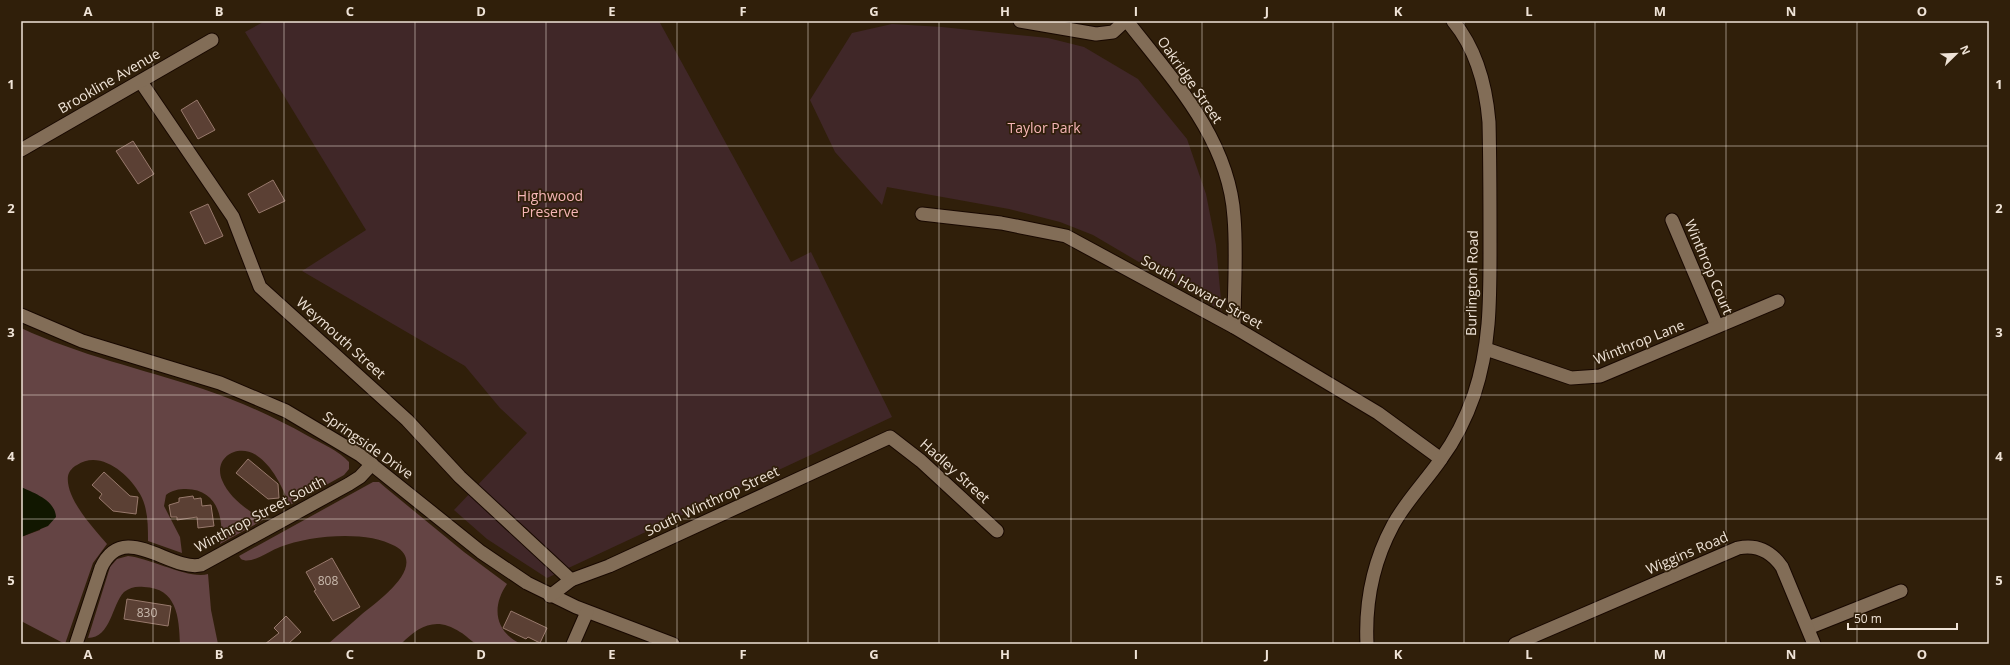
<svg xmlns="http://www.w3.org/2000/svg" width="2010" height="665" font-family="'Open Sans',sans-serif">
<rect width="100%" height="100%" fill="#301f0a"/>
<g fill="#402728">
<path d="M 265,21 L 659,21 L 791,262 L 811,252 L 892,417 L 547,578 L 487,539 L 454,510 L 527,433 L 500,408 L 465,366 L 302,271 L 366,230 L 245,32 Z"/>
<path d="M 892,24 L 942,27 L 1048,38 L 1084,47 L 1138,79 L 1187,139 L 1206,194 L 1216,245 L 1222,311 L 1093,235 L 1060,222 L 1009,209 L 887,187 L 882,205 L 835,152 L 810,100 L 852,33 Z"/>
</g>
<g fill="#644444">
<path d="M 21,328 C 79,355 142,369 203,389 C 239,401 274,417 308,436 C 321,443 339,451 349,462 L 349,469 L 344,475 L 290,505 C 282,487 273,466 256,455 C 237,443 213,458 222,480 C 229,498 248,510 263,520 L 220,544 C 225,519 217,489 186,489 C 179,489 172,490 166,495 L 164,506 L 180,537 L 182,553 L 148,541 C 148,525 148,508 140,494 C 129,474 100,449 77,465 C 73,467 69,471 68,476 C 65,498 94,529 107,544 L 93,563 L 65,644 L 21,621 L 21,537 L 40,530 L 49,503 L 21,487 Z"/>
<path d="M 373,482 L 379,482 L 386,488 L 464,552 L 507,584 C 491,607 495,632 521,644 C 509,644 489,647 478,644 C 472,643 466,635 460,632 C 436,616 419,626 401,644 L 328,644 C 339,634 351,624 362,614 C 378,601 429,565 395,546 C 367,530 310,535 280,547 C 269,551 251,565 241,559 L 239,556 Z"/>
<path d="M 128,556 C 150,558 190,580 208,574 L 211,610 L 218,644 L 180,644 C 179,617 177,588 144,587 C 137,586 130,587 124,592 C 112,604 111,638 88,638 L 110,567 L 117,559 Z"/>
</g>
<path fill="#111700" d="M 21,487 C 34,493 55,500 56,517 L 48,526 L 21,537 Z"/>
<g fill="#5b4034" stroke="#98796c">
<path d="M 197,100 L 215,130 L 198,139 L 181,110 Z"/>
<path d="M 133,141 L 154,174 L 138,184 L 116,151 Z"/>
<path d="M 273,180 L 285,201 L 259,213 L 248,194 Z"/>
<path d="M 208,204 L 223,236 L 205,244 L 190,212 Z"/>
<path d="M 248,459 L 278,484 L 279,498 L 268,499 L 236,473 Z"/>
<path d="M 104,472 L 130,496 L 138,497 L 136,514 L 113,511 L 99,498 L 102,494 L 92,485 Z"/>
<path d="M 193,496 L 194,499 L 201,498 L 202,506 L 211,505 L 214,526 L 198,528 L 197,517 L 177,520 L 177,517 L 171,517 L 169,505 L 179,502 L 179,498 Z"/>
<path d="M 332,558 L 360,607 L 333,621 L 314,591 L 316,590 L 306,572 Z"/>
<path d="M 127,599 L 171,606 L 168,626 L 124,619 Z"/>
<path d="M 511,611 L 547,628 L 540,643 L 528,637 L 526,639 L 503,628 Z"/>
<path d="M 286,616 L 301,632 L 288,644 L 265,644 L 279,633 L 274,628 Z"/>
</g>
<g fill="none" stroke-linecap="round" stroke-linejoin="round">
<g stroke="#180800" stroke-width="15">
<g id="street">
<path d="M 1020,21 L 1096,34 L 1113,32 L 1125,21"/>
<path d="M 1127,21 C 1173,80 1229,139 1234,217 C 1237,253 1234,291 1234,327"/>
<path d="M 141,82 L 233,217 L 260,287 L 407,420 L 460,477 L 571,580"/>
<path d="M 21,150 L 212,40"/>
<path d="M 922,214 L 1001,223 L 1066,236 L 1234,327 L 1378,413 L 1441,459"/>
<path d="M 1672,220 L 1717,326"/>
<path d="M 21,315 L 82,341 L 220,383 L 286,411 L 360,455 L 481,552 L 527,583 L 576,607 L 673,644"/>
<path d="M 1486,349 L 1571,378 L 1600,376 L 1778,301"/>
<path d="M 550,596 L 571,580 L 609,566 L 890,437 L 921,461 L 997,531"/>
<path d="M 1808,628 L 1901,591"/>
<path d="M 76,644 L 101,568 C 123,519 170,572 201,565 L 349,484 L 360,477 L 372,464"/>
<path d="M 573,644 L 587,612"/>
<path d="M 1367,644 C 1365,602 1373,562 1393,525 C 1406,501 1426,481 1441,459 C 1455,440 1466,418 1474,395 C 1491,344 1490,296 1490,243 C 1490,203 1490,163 1489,122 C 1486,86 1477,50 1453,21"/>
<path d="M 1515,644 L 1738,548 C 1757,544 1771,551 1782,567 L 1814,644"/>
</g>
</g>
<use href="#street" stroke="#826d57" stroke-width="13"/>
</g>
<path fill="none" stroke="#efe3d7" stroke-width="1" stroke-opacity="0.55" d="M 153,21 L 153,644M 284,21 L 284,644M 415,21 L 415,644M 546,21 L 546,644M 677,21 L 677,644M 808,21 L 808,644M 939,21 L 939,644M 1071,21 L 1071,644M 1202,21 L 1202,644M 1333,21 L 1333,644M 1464,21 L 1464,644M 1595,21 L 1595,644M 1726,21 L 1726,644M 1857,21 L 1857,644M 21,146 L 1989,146M 21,270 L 1989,270M 21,395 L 1989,395M 21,519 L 1989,519"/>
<g text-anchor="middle" stroke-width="3.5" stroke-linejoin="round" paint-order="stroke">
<g font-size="12" fill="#cabaae">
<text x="328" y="585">808</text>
<text x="147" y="617">830</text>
</g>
<g font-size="14" fill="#efe3d7" stroke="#301f0a">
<text transform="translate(1190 80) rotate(55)" y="5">Oakridge Street</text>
<text transform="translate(109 81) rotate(-30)" y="5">Brookline Avenue</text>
<text transform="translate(1709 267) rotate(67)" y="5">Winthrop Court</text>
<text transform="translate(1472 283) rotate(-89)" y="5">Burlington Road</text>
<text transform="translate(1202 292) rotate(29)" y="5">South Howard Street</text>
<text transform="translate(341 338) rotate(42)" y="5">Weymouth Street</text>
<text transform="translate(1639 342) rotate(-22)" y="5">Winthrop Lane</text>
<text transform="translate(368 445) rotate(35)" y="5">Springside Drive</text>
<text transform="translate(955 471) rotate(42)" y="5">Hadley Street</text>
<text transform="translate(712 501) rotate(-25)" y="5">South Winthrop Street</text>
<text transform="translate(260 514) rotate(-28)" y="5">Winthrop Street South</text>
<text transform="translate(1687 553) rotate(-23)" y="5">Wiggins Road</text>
</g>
<g font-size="14" fill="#f6b6b7" stroke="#301f0a">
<text x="1044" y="133">Taylor Park</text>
<text x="550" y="201">Highwood<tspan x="550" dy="16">Preserve</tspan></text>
</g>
</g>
<rect width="2010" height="665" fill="none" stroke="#301f0a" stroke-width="44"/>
<g transform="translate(1956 54) rotate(67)" stroke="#301f0a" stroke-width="3" paint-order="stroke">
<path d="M0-3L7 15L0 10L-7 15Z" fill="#efe3d7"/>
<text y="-6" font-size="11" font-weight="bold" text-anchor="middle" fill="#efe3d7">N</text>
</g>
<path d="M1848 623v6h109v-6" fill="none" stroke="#efe3d7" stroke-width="2"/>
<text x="1854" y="623" font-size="12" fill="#efe3d7" stroke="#301f0a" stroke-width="3" paint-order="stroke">50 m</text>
<rect x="22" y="22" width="1966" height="621" fill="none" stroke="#efe3d7" stroke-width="1.5"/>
<g font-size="13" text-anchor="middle" font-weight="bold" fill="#efe3d7">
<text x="88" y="16">A</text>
<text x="219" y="16">B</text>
<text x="350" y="16">C</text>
<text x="481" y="16">D</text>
<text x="612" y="16">E</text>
<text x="743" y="16">F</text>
<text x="874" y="16">G</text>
<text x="1005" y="16">H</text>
<text x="1136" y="16">I</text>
<text x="1267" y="16">J</text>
<text x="1398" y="16">K</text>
<text x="1529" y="16">L</text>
<text x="1660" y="16">M</text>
<text x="1791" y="16">N</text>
<text x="1922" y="16">O</text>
<text x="11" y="89">1</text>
<text x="1999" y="89">1</text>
<text x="11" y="213">2</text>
<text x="1999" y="213">2</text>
<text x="11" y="337">3</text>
<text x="1999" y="337">3</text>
<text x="11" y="461">4</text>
<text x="1999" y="461">4</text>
<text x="11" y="585">5</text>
<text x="1999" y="585">5</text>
<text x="88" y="659">A</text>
<text x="219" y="659">B</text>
<text x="350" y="659">C</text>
<text x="481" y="659">D</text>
<text x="612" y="659">E</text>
<text x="743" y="659">F</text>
<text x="874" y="659">G</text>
<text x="1005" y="659">H</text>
<text x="1136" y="659">I</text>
<text x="1267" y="659">J</text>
<text x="1398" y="659">K</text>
<text x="1529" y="659">L</text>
<text x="1660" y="659">M</text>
<text x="1791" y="659">N</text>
<text x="1922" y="659">O</text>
</g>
</svg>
